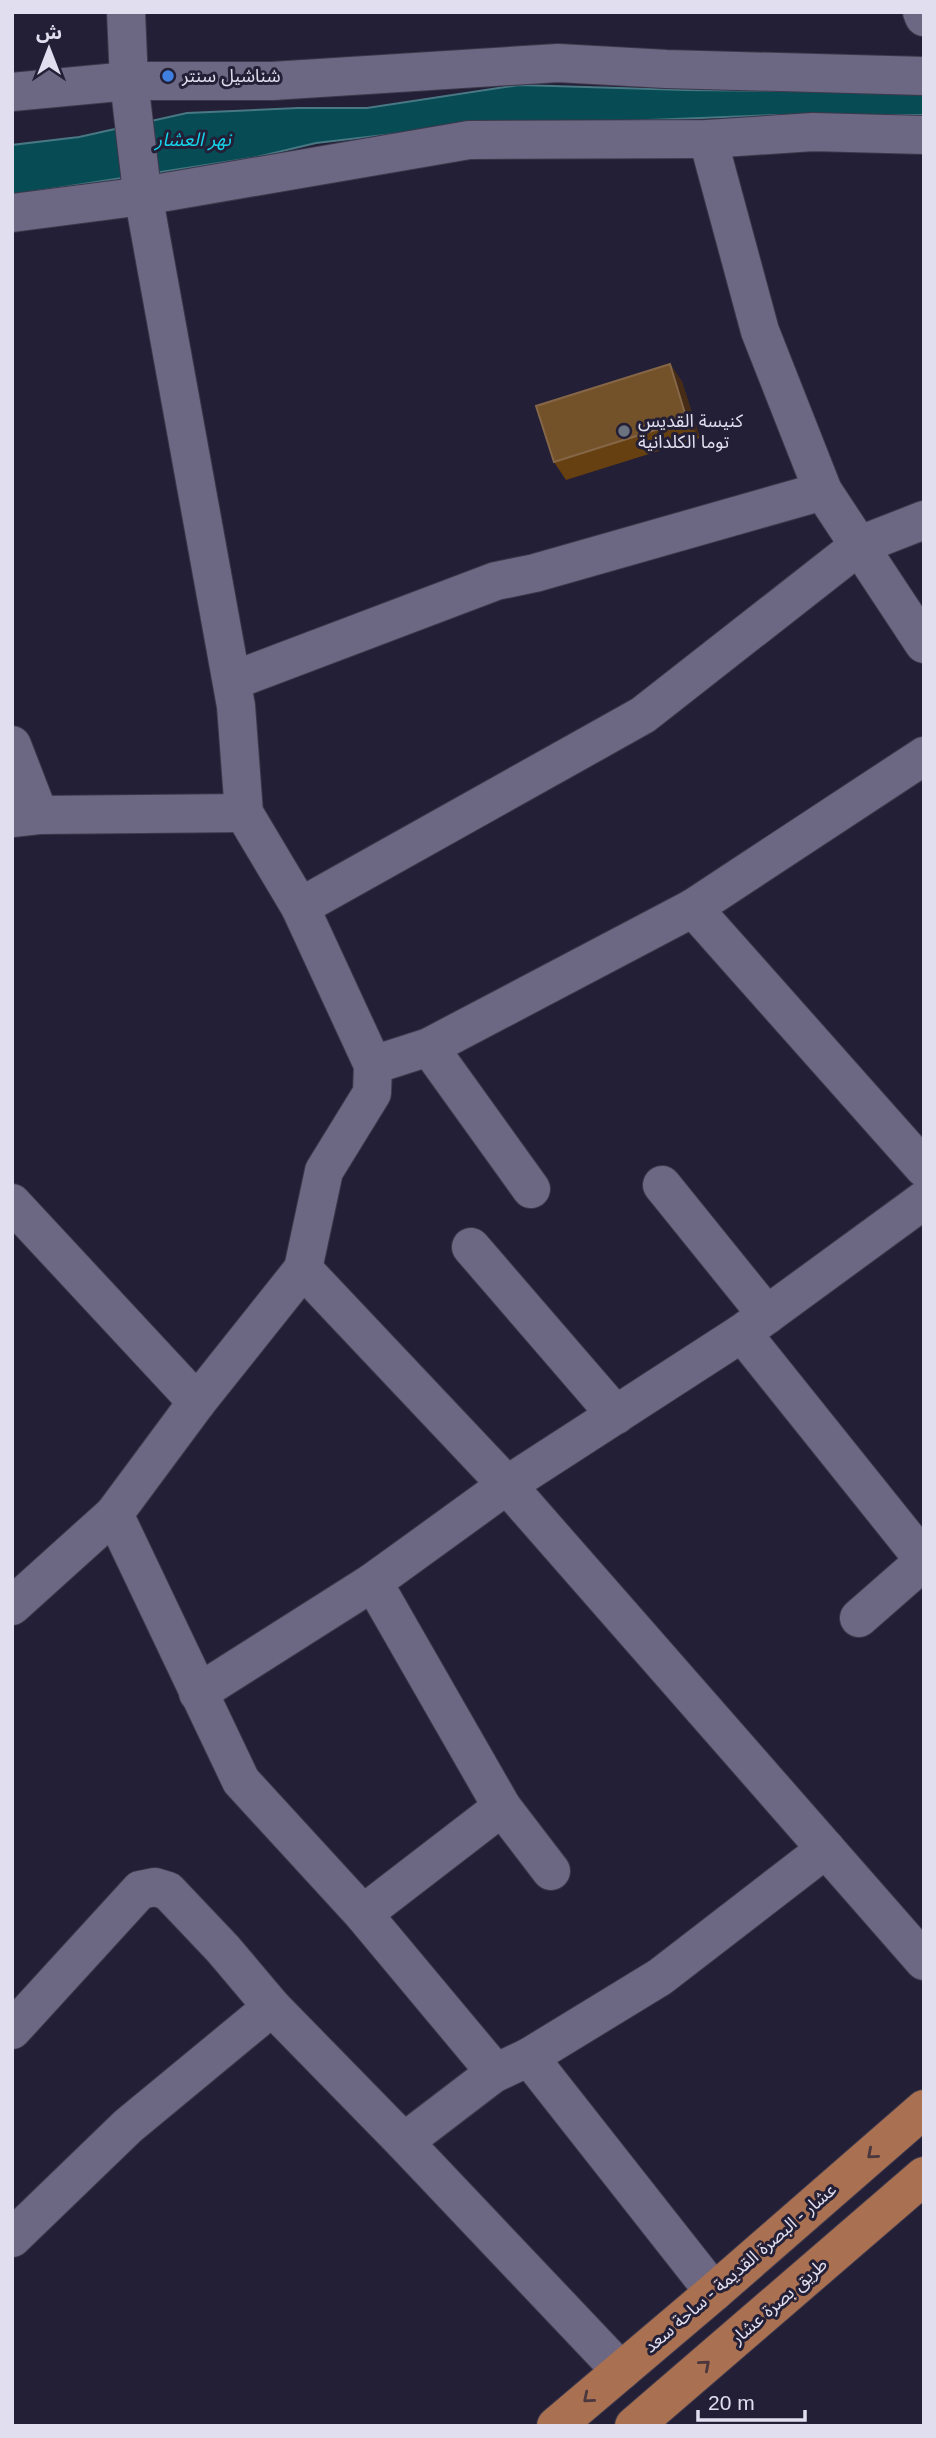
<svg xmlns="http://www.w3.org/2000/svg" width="936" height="2438" viewBox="0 0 936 2438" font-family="Helvetica,'Noto Sans Arabic',sans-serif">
  <rect width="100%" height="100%" fill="#231f36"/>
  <path fill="#074c55" stroke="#487883" stroke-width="2" d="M519,85L686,90L924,92V115H776L445,128L316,143L257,157L12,195V145L79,137L187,113L298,108H367Z"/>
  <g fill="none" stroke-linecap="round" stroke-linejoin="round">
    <g stroke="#3c384b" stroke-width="40">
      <g id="minor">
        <path d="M126,12L129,81L141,183L236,706L244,813L300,907L373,1065L372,1093L324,1171L303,1269L507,1485L924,1961"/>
        <path d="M922,12L924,17"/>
        <path d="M12,92L129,81H272L558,63L666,69L924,76"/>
        <path d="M708,139L760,331L823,491L924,644"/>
        <path d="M12,213L143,196L469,140L708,139L813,132L924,135"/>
        <path d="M232,681L496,581L535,573L823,491"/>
        <path d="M12,745L39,815"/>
        <path d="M12,818L39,815L244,813"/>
        <path d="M300,907L643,715L860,545L924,520"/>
        <path d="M693,908L924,1168"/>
        <path d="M429,1047L531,1189"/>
        <path d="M373,1065L429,1047L693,908L924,756"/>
        <path d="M662,1185L767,1315"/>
        <path d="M12,1203L197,1402"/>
        <path d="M471,1247L616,1415"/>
        <path d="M742,1333L924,1560"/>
        <path d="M114,1514L241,1781L363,1914L495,2072"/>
        <path d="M373,1582L502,1807L551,1871"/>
        <path d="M12,1606L114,1514L197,1402L303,1269"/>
        <path d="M859,1618L924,1561"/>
        <path d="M198,1693L373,1582L507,1485L742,1333L924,1200"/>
        <path d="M363,1914L502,1807"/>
        <path d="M12,2030L140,1890L155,1887L168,1891L223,1949L272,2007L404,2142L621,2371"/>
        <path d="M529,2057L714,2292"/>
        <path d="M404,2142L493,2074L529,2057L660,1977L826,1849"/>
        <path d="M12,2238L128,2126L272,2007"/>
      </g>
    </g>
    <g stroke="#3c384b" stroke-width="40">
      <g id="major">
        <path d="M556,2426L714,2292L924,2109"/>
        <path d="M634,2426L924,2176"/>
      </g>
    </g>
    <use href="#minor" stroke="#6c6883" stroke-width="38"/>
    <use href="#major" stroke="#a97051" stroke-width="38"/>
  </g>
  <path fill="#664011" d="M670,364L682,382L700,438L566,480L554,462Z"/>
  <path fill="#462c16" d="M670,364L682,382L700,438L687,420Z"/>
  <path fill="#735129" stroke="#856748" stroke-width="2" d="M670,364L687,420L554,462L536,406Z"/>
  <defs><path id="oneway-chevron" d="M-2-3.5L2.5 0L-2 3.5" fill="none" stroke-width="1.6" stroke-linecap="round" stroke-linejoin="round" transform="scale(1.75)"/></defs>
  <g stroke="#4b373e">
    <use href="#oneway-chevron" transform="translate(872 2154) rotate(139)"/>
    <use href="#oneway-chevron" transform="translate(705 2365) rotate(-41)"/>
    <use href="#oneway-chevron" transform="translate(588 2398) rotate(140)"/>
  </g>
  <circle fill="#3f7fe0" stroke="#231f36" stroke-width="2.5" cx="168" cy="76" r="7"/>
  <circle fill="#6b7280" stroke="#231f36" stroke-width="2.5" cx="624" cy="431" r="7"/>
  <g text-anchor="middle" stroke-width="6" stroke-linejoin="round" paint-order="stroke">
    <g font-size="18" fill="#e1dfef" stroke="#231f36" text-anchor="start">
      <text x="182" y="82">شناشيل سنتر</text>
      <text x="638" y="427">كنيسة القديس<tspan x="638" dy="21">توما الكلدانية</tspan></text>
    </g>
    <g font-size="18" fill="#e1dfef" stroke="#231f36">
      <text transform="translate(740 2268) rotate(-41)" y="6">عشار - البصرة القديمة - ساحة سعد</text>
      <text transform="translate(779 2301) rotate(-41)" y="6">طريق بصرة عشار</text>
    </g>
    <g font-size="19" font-style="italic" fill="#15d5eb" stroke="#231f36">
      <text x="193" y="146">نهر العشار</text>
    </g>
  </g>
  <rect width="936" height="2438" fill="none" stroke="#e1dfef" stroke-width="28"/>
  <g transform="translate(49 49)" stroke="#231f36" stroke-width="5" paint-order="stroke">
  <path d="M0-5L12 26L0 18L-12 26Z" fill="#e1dfef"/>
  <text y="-10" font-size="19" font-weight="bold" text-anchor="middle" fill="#e1dfef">ش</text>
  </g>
  <path d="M698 2410v10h107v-10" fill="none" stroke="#e1dfef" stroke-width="3.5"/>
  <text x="708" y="2410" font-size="21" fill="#e1dfef" stroke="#231f36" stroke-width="5" paint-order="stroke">20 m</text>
</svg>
